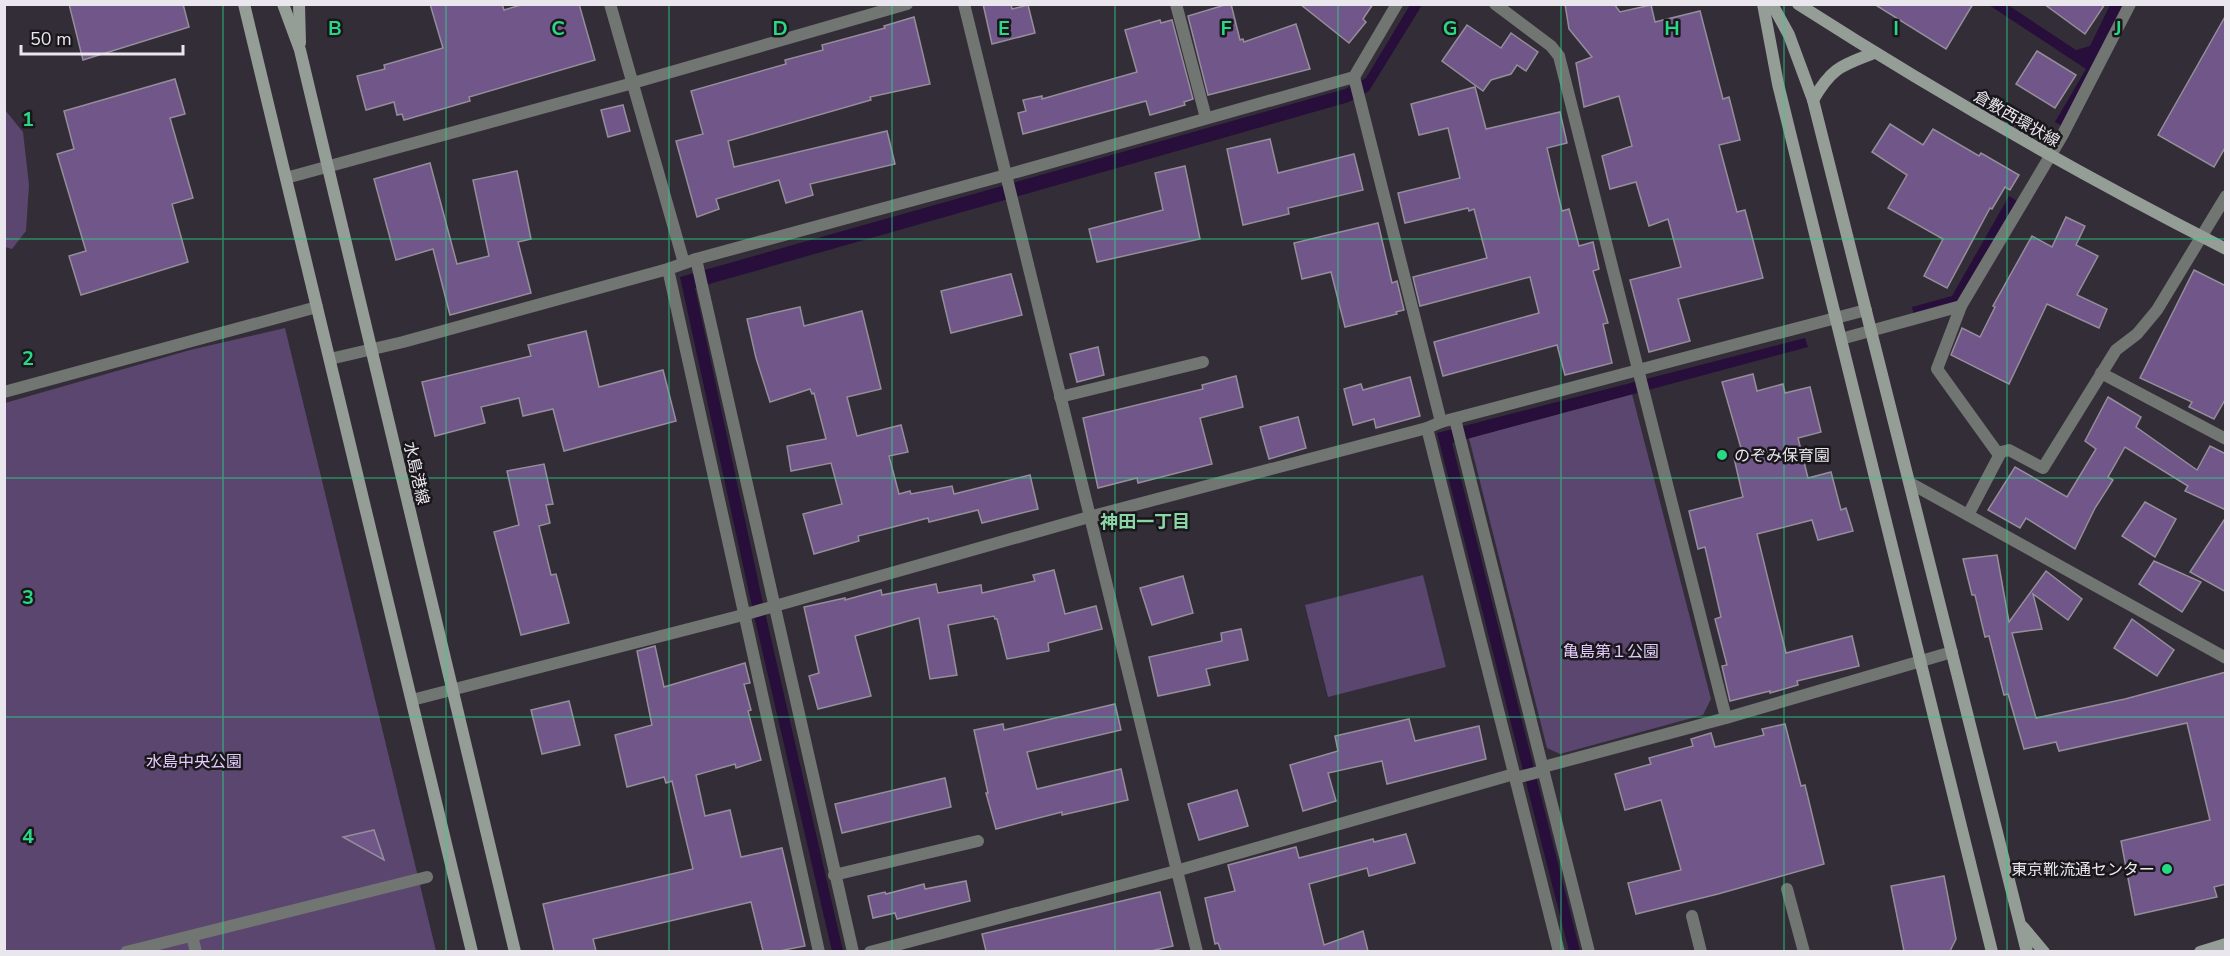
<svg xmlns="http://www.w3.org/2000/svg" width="2230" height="956" viewBox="0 0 2230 956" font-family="'Nunito Sans','Noto Sans JP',sans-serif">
  <rect width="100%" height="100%" fill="#322d37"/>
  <g fill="#5b466f">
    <path d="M5,110L23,132L29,185L26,231L12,249L5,247Z"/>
    <path d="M285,328L436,951H5V403L190,350Z"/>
    <path d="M1632,394L1711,699L1703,715L1560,754L1547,748L1469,438Z"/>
    <path d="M1423,575L1446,667L1328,697L1305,605Z"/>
  </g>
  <g fill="#280e3b">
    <path d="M1410,5H1422L1369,91L1349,102L695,288L764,608L843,951H832L753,611L680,277L1345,89L1366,78Z"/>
    <path d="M1989,5H2008L2076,50L2090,46L2110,5H2124L2062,126L2055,122L2086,69Z"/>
    <path d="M2009,196L2017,201L1958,303L1914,316L1912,307L1952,296Z"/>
    <path d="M1805,338L1808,347L1452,443L1580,951H1569L1437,433Z"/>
  </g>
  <g fill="#705689" stroke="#948e9a" stroke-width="1.5">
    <path d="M69,4H183L189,27L83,60Z"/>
    <path d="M430,4H502L504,10L524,4H579L595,60L469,97L470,101L404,120L402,114L397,115L394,102L366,110L357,76L385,69L384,65L443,48Z"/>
    <path d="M983,4H1011L1012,9L1028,5L1035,33L992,44Z"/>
    <path d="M1228,4H1231L1240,40L1243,39L1244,42L1296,24L1310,69L1208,95L1188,16Z"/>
    <path d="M1300,4H1373L1363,19L1366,22L1349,43Z"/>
    <path d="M1565,4H1614L1620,12L1651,5L1655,22L1700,11L1723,99L1729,97L1740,140L1719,145L1737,212L1745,210L1763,278L1678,299L1690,341L1649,352L1630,280L1681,267L1668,219L1649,226L1636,182L1610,189L1602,156L1632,146L1619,96L1584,107L1576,63L1592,57L1569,29Z"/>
    <path d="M1874,4H1973L1946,49Z"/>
    <path d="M2044,4H2105L2085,34Z"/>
    <path d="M2226,15V146L2214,167L2158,135Z"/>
    <path d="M914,17L930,84L870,97L871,100L728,141L734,167L887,131L895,164L810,184L813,195L786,203L779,180L716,199L719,209L697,217L676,141L703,134L691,91L786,64L785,60L823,50L822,45L885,28L884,26Z"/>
    <path d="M1160,20L1161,23L1172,20L1193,99L1184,102L1185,105L1150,115L1146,101L1023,134L1018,113L1026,111L1023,100L1042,96V99L1137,72L1125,30Z"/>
    <path d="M1467,25L1501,48L1511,33L1538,52L1526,71L1517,65L1511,74L1491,80L1483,91L1442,61Z"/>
    <path d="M2037,51L2076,75L2055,108L2016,84Z"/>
    <path d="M175,79L185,114L170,118L193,198L172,204L188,262L81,295L69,256L86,251L57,154L74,149L64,111Z"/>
    <path d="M1475,87L1486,129L1560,112L1567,143L1547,148L1562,211L1569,209L1579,246L1593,242L1599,269L1593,271L1608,323L1603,324L1612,363L1565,375L1557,345L1443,376L1434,342L1539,313L1530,277L1420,306L1413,277L1487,258L1474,209L1469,211L1468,208L1405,223L1398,193L1460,178L1448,128L1419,135L1411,104Z"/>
    <path d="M623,105L630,131L608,137L601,110Z"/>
    <path d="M1890,124L1923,145L1933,129L1979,156L1981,153L2019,175L2010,190L2005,187L1992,209L1990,208L1947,288L1924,276L1943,239L1888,208L1907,175L1872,152Z"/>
    <path d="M1270,139L1278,173L1354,154L1363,190L1288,208L1289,214L1243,225L1227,149Z"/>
    <path d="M430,163L457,264L489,256L473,180L517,171L531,239L518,242L531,293L450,315L433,249L396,260L374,179Z"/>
    <path d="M1185,166L1200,239L1097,262L1089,229L1163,210L1155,173Z"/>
    <path d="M2066,217L2085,226L2076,245L2098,256L2077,295L2107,309L2099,328L2047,304L2009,384L1951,355L1962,328L1980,337L1995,307L1993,306L2032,236L2052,247Z"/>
    <path d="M1378,223L1392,283L1397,281L1404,310L1396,312L1397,314L1345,327L1331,272L1302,279L1294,243Z"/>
    <path d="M2194,270L2226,286V398L2214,419L2189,407L2192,402L2140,378Z"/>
    <path d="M1011,274L1022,315L951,333L941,291Z"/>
    <path d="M800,307L804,326L862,311L881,389L847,397L857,436L901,425L908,452L889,456L899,494L910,491L911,494L952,486L954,494L1030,475L1038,509L982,523L978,510L929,522L928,518L858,536L859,541L814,554L803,514L842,504L831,463L791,471L787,446L826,439L814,393L812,394L810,389L770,402L756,358L747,319Z"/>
    <path d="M586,331L599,387L663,370L676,421L564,451L553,409L523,416L519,398L481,407L485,423L435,436L422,382L531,356L528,345Z"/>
    <path d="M1098,347L1104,375L1077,382L1070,354Z"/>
    <path d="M1753,374L1757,391L1783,384L1785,393L1810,387L1821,432L1798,438L1808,478L1831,472L1841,510L1846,508L1853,531L1818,540L1812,520L1757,534L1786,653L1852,636L1859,666L1797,681L1798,685L1770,693V691L1730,701L1722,666L1727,665L1715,619L1721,617L1705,547L1698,549L1689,511L1743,497L1734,458L1743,455L1722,382Z"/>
    <path d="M1236,376L1243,407L1200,418L1212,464L1138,483L1137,478L1098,488L1083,418L1203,389L1202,385Z"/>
    <path d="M1410,377L1420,416L1376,428L1374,419L1353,425L1344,389L1361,384L1363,390Z"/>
    <path d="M2108,397L2141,417L2136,427L2197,470L2210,446L2226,454V510L2185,491L2188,486L2125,447L2108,477L2113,480L2095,508L2075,549L2026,518L2020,528L1988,510L2015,467L2067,497L2096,449L2085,441Z"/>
    <path d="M1298,417L1306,448L1269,459L1260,427Z"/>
    <path d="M544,464L553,504L546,505L550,523L539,526L551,575L556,574L569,623L521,635L494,532L519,525L507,471Z"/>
    <path d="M2145,502L2176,519L2155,557L2122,536Z"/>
    <path d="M2226,517V592L2190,572Z"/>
    <path d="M1997,555L2009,622L2046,571L2082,599L2068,620L2033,594L2042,629L2012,633L2036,718L2125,699L2226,672V884L2214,887L2217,897L2135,915L2121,841L2210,820L2187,723L2059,751L2056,742L2024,749L2008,694L2004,695L1989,636L1985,637L1975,595H1972L1963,559Z"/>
    <path d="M2154,561L2201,582L2182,612L2139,584Z"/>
    <path d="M1054,570L1065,614L1096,606L1102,629L1048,643L1049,651L1007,659L997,619H995L994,616L948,625L957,675L930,679L919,618L855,636L871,696L818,709L809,676L819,673L804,607L845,598V600L881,590L882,595L936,584L938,593L981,585L982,593L1035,581L1033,575Z"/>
    <path d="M1183,576L1193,613L1152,625L1140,588Z"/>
    <path d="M2132,619L2174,650L2157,676L2114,648Z"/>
    <path d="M1241,629L1248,660L1206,669L1210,685L1158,696L1149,657L1222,641L1221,633Z"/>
    <path d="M655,646L664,687L745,663L750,683L744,684L751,710L748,711L761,760L736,768L735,764L696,775L705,816L730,810L741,857L782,848L805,946L779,951H763L751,902L593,939L596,951H554L543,904L693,869L672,781L666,783L664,777L627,787L615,735L652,725L637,651Z"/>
    <path d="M569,701L580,745L542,754L531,710Z"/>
    <path d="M1115,704L1121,730L1027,752L1037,789L1121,769L1128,800L1062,815V812L996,829L986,793H988L974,730L1003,724L1004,730Z"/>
    <path d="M1409,719L1415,741L1479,726L1486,759L1387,784L1382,761L1328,773L1336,801L1303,811L1290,765L1338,751L1335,736Z"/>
    <path d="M1785,724L1801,786L1805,785L1824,864L1718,894L1636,914L1628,883L1681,870L1661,800L1625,810L1615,774L1651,764L1649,758L1693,746L1691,739L1711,733L1715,747L1764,735L1762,729Z"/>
    <path d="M945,778L951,807L842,833L835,804Z"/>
    <path d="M1237,790L1248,826L1199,840L1188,804Z"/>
    <path d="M374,830L384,860L343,837Z"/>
    <path d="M1406,834L1415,863L1369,876L1367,868L1309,884L1324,945L1363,931L1368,951H1221L1218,943L1215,944L1205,898L1235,891L1228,865L1296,847L1299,858L1373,839L1374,842Z"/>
    <path d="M1944,876L1956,939L1950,951H1904L1891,886Z"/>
    <path d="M966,881L970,901L897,919L895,913L873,918L868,896L885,892L886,894L924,884L925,889Z"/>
    <path d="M1160,892L1173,946L1151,951H986L982,934Z"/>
  </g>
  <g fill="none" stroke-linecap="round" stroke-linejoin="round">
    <g stroke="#717672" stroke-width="12">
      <path d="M610,4L684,263"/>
      <path d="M964,4L1197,952"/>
      <path d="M1176,4L1206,118"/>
      <path d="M1495,4L1551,46L1559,56L1726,718"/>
      <path d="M1354,77L1441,422"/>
      <path d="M286,178L633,83L907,4"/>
      <path d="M696,259L853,952"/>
      <path d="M668,269L819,952"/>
      <path d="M1841,339L1961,306"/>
      <path d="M330,359L403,342L668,269L696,259L1006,175L1354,77L1397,4"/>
      <path d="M2101,373L2226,439"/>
      <path d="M4,392L317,307"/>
      <path d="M1060,397L1203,362"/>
      <path d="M1455,419L1589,952"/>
      <path d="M1427,428L1559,952"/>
      <path d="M1999,455L1937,369L1961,306L2062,136L2130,4"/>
      <path d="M1910,483L2226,658"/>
      <path d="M1968,515L2001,452L2009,450L2043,468L2116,350L2137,334L2157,310L2226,196"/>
      <path d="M412,700L743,615L1089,517L1427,428L1441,422L1866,310"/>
      <path d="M1543,767L1726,718L1952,652"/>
      <path d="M1515,778L1543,771"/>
      <path d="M834,875L978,841"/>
      <path d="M1787,889L1804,952"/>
      <path d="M1692,916L1701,952"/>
      <path d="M192,936L196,952"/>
      <path d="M126,952L427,877"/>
      <path d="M870,952L1176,871L1514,774"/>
    </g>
    <g stroke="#959d97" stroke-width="12">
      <path d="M244,4L472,952"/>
      <path d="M283,4L300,50L515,952"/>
      <path d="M299,4L300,43"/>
      <path d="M1763,4L1778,84L1992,952"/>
      <path d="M1772,4L1789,35L1813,100L2027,952"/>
      <path d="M1798,4C1937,93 2079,174 2226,249"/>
      <path d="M1813,100C1832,67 1841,66 1874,53"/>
      <path d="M2023,927L2044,952"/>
      <path d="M2200,952L2226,944"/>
    </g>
  </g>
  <path fill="none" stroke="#28d885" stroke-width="1.5" stroke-opacity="0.55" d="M223,4V952M446,4V952M669,4V952M892,4V952M1115,4V952M1338,4V952M1561,4V952M1784,4V952M2007,4V952M4,239H2226M4,478H2226M4,717H2226"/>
  <g fill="#28d885" stroke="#19171b" stroke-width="2">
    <circle cx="1722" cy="455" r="6"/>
    <circle cx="2167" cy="869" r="6"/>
  </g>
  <g text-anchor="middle" stroke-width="5" stroke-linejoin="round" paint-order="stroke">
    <g font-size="16" fill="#e9e6ed" stroke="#19171b">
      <text transform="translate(2017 118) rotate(30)" y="6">倉敷西環状線</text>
      <text transform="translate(417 473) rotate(77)" y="6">水島港線</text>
    </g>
    <g font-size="16" fill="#e9e6ed" stroke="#19171b" text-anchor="start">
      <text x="1734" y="461">のぞみ保育園</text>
      <text x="2155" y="875" text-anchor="end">東京靴流通センター</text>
    </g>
    <g font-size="16" fill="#e2cafa" stroke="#19171b">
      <text x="1611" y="657">亀島第１公園</text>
      <text x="194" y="767">水島中央公園</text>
    </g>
    <g font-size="18" font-weight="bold" fill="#8bd6a7" stroke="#19171b">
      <text x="1145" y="528">神田一丁目</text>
    </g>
  </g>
  <g font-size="20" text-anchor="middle" font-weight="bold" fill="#28d885" stroke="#19171b" stroke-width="5" stroke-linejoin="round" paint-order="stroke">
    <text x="335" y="35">B</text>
    <text x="558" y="35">C</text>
    <text x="780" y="35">D</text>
    <text x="1004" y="35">E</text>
    <text x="1226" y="35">F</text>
    <text x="1450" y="35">G</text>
    <text x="1672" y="35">H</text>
    <text x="1896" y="35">I</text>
    <text x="2118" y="35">J</text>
    <text x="28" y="126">1</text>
    <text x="28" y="365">2</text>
    <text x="28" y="604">3</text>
    <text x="28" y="843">4</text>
  </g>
  <rect width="2230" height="956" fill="none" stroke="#e9e6ed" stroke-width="12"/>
  <path d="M21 45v9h162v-9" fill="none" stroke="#e9e6ed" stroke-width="3"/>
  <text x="30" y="45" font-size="18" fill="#e9e6ed" stroke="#19171b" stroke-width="4.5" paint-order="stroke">50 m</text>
</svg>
